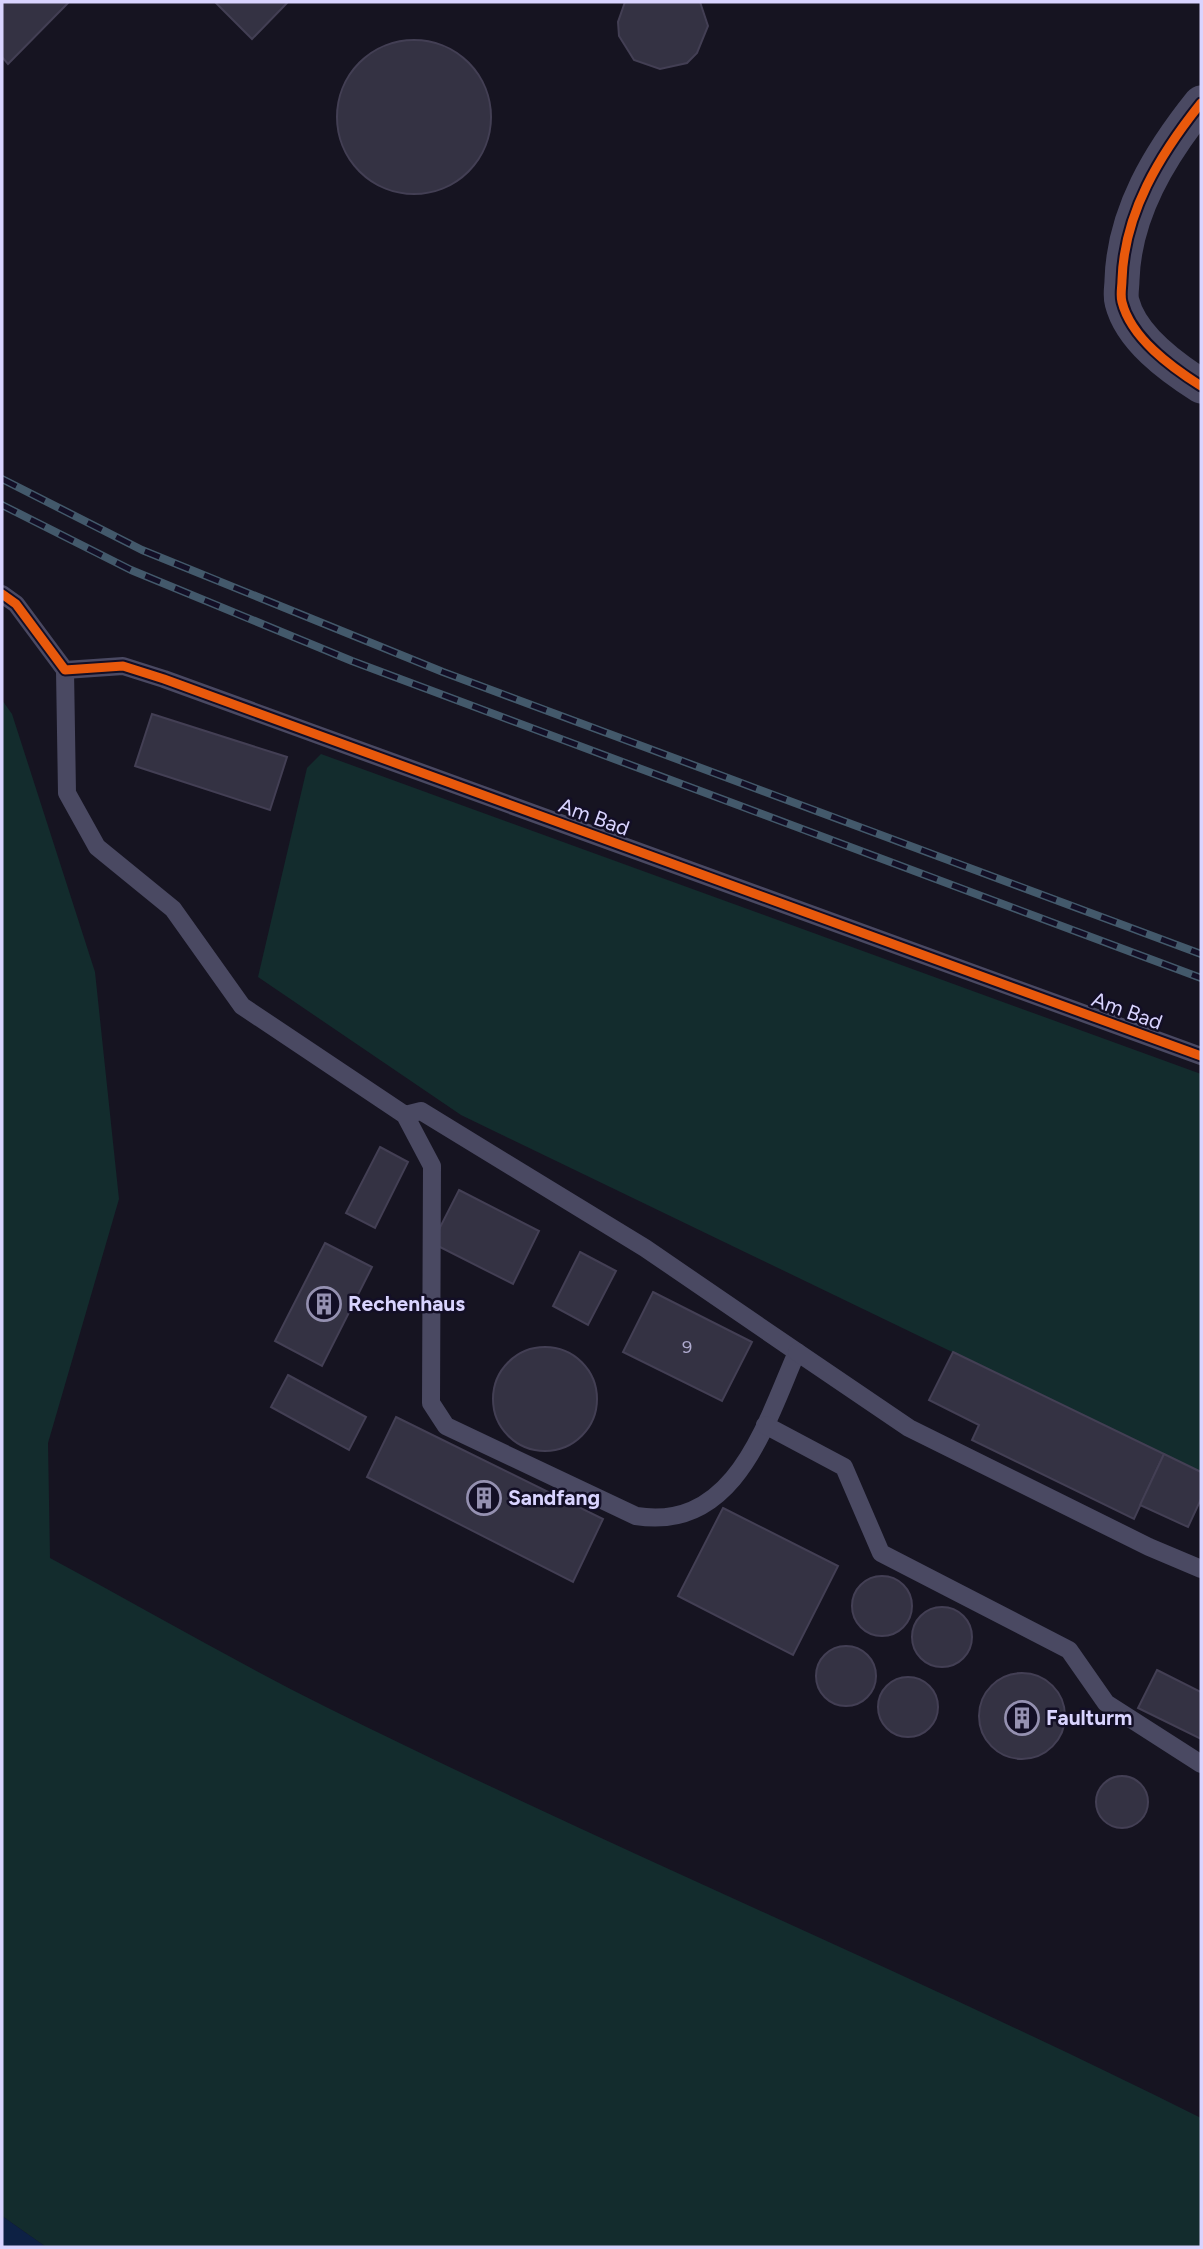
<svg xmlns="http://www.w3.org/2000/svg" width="1203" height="2249" viewBox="0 0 1203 2249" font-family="Figtree,sans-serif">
  <rect width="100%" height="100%" fill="#161421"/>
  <g fill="#132c2d">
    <path d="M2,700L12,714L95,972L119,1199L48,1443L50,1558C143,1608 234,1661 328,1708C616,1851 913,1974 1201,2118V2247H46L2,2216Z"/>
    <path d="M321,754L1201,1074V1472L461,1115L258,977L307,768Z"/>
  </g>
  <path fill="#0d2144" d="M2,2216L46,2247H2Z"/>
  <g fill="#343243" stroke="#433f54" stroke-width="2">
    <path d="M2,2H69L8,64L2,57Z"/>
    <path d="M215,2H288L252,39Z"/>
    <path d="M625,2H700L708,26L697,53L687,63L660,69L634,60L619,36L618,22Z"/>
    <circle cx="414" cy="117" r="77"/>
    <path d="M152,714L287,757L270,810L135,766Z"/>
    <path d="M380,1147L408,1162L375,1228L346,1213Z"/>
    <path d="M459,1190L539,1231L513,1284L432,1243Z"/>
    <path d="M325,1243L372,1267L322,1366L275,1341Z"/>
    <path d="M580,1252L616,1271L588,1325L553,1306Z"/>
    <path d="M653,1292L752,1342L722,1401L623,1352Z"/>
    <circle cx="545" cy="1399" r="52"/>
    <path d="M953,1352L1164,1454L1134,1519L972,1440L979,1425L929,1400Z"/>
    <path d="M288,1375L366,1417L349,1450L271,1407Z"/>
    <path d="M396,1417L603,1519L573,1582L367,1477Z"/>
    <path d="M1164,1454L1201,1472V1499L1188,1527L1140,1505Z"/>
    <path d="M723,1508L838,1566L793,1655L678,1596Z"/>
    <circle cx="882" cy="1606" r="30"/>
    <circle cx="942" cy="1637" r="30"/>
    <circle cx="846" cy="1676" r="30"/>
    <path d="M1157,1670L1201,1692V1739L1138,1708Z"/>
    <circle cx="1022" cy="1716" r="43"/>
    <circle cx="908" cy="1707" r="30"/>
    <circle cx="1122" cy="1802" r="26"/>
  </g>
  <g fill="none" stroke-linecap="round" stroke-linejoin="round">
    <g stroke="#4a4962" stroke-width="18">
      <path d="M2,594L16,604L65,670"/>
      <path d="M65,670L67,793L97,847L173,909L242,1006L405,1115L432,1166L431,1403L446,1426L636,1516C735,1532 765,1425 797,1352L645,1248L421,1111L405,1115"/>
      <path d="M65,670L123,666L164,679L1201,1056"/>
      <path d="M797,1352L909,1428L1149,1547L1201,1569"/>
      <path d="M765,1425L844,1467L881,1553L1069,1650L1106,1703L1201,1764"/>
    </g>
    <path stroke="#4a4962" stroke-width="35" d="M1201,103C1160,154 1124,213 1122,280C1122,287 1120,295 1122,302C1131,338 1171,367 1201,386"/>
    <g stroke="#43596b" stroke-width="8">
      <g id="rail">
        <path d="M2,479L142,550L443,672L1201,954"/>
        <path d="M2,505L131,570L352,661L1201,978"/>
      </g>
    </g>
    <use href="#rail" stroke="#130f26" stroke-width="5" stroke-dasharray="16" stroke-linecap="butt"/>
    <g stroke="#130f26" stroke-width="13">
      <g id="cycleway">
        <path d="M1201,103C1160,154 1124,213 1122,280C1122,287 1120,295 1122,302C1131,338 1171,367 1201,386"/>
        <path d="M2,594L16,604L65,670L123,666L164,679L1201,1056"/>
      </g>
    </g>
    <use href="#cycleway" stroke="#e8590c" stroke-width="9"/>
  </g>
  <defs>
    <g id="building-ring" transform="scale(1.75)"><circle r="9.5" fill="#130f26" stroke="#9591b1" stroke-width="1.5"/><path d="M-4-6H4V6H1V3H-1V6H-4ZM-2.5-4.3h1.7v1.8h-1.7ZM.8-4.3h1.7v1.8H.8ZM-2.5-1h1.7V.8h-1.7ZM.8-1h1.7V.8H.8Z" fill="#9591b1"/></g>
  </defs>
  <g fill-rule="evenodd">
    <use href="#building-ring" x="324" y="1304"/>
    <use href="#building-ring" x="484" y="1498"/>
    <use href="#building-ring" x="1022" y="1718"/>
  </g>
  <g text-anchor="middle" stroke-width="5" stroke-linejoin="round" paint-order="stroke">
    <g font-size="18" fill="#b0acd0">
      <text x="687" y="1353">9</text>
    </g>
    <g font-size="21" fill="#d9d4ff" stroke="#130f26">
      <text transform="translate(594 817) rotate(20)" y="7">Am Bad</text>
      <text transform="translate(1127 1011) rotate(20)" y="7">Am Bad</text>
    </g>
    <g font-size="21" font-weight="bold" fill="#d9d4ff" stroke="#130f26" text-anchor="start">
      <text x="348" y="1311">Rechenhaus</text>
      <text x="508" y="1505">Sandfang</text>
      <text x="1046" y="1725">Faulturm</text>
    </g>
  </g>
  <rect width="1203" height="2249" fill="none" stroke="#d9d4ff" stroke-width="7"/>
</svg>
